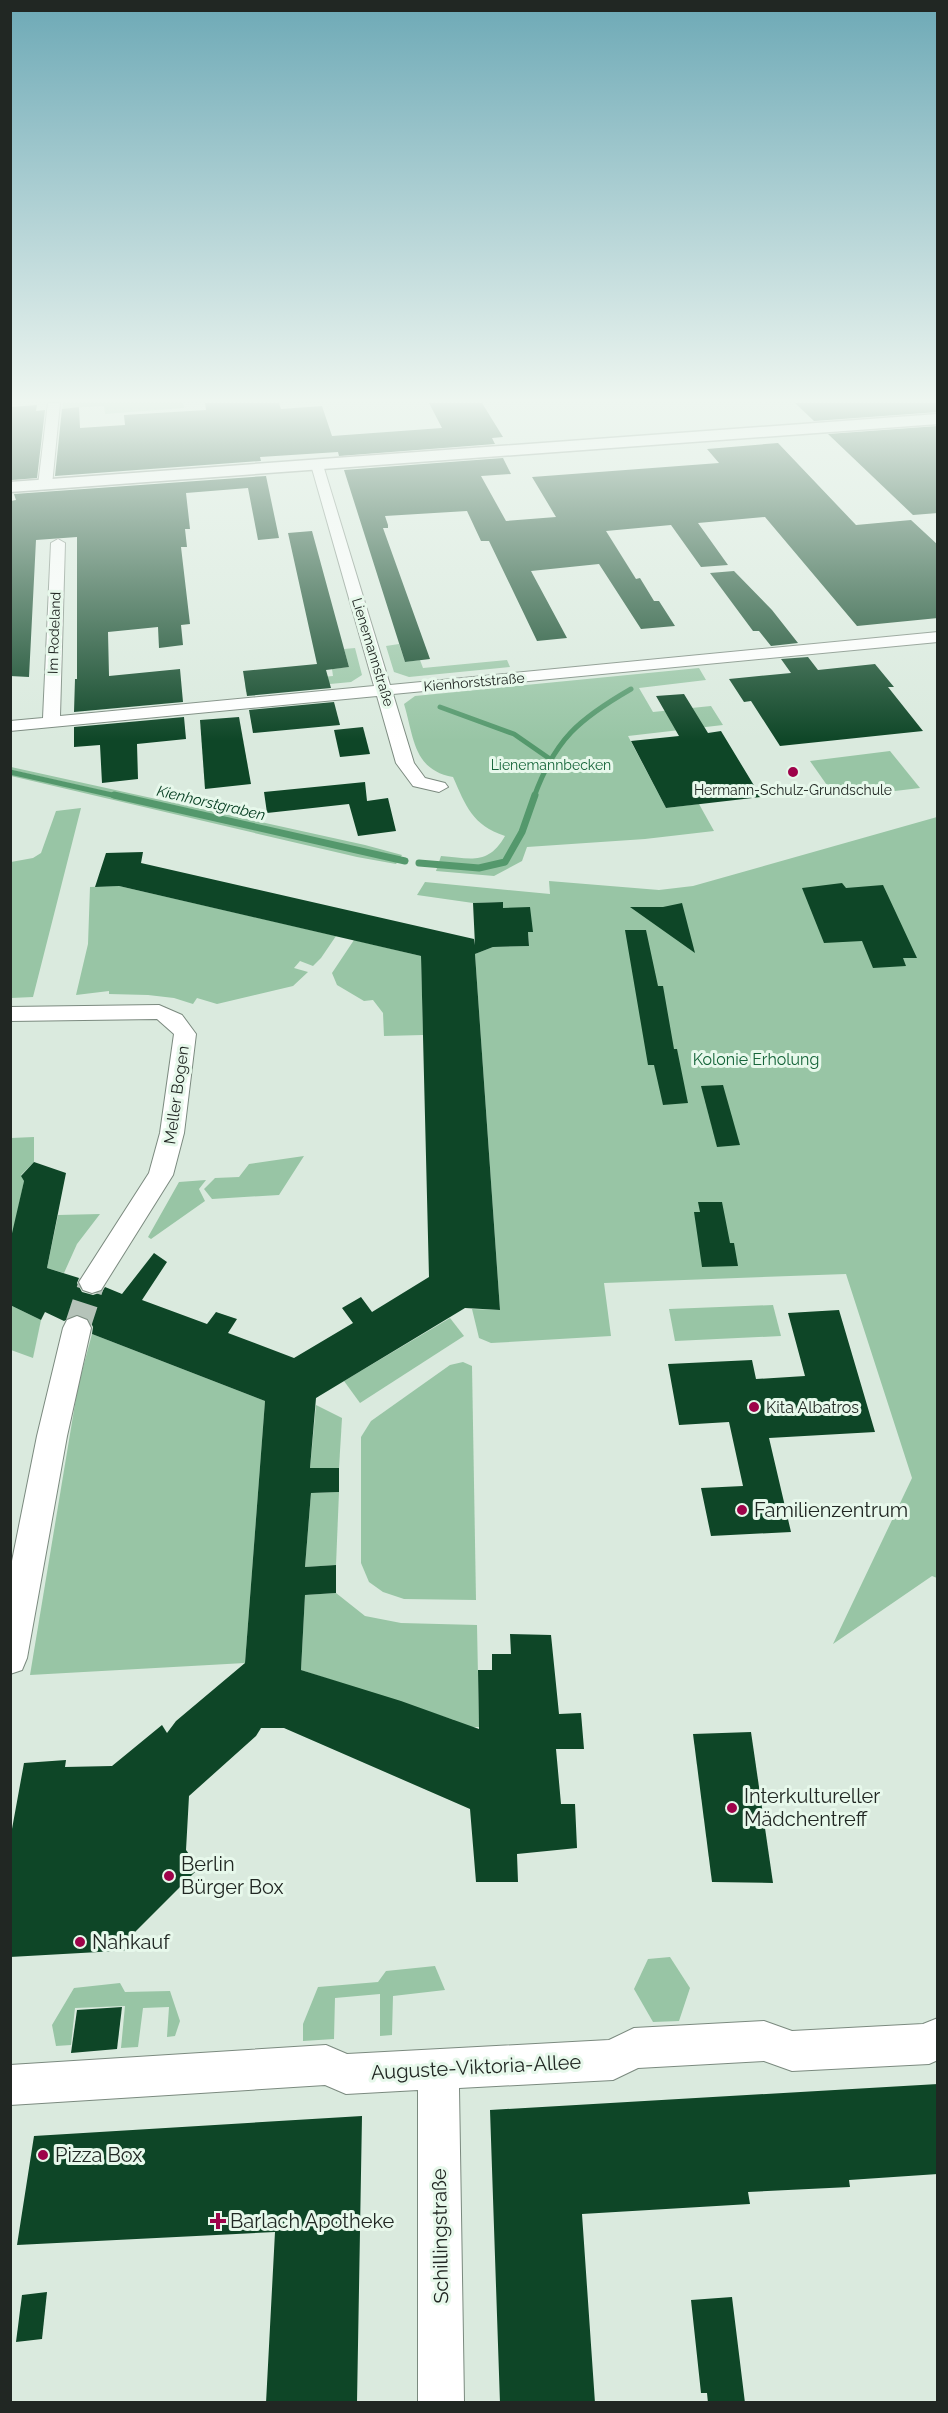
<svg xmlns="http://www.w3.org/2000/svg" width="948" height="2413" viewBox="0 0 948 2413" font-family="Raleway,sans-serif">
  <rect width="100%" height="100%" fill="#daeade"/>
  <g fill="#98c5a5">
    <path d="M63,403H183L184,408L105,414L104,406L67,408L62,420Z"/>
    <path d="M399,644L405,662L420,660L423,668L507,660L510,667L409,677L394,672L386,646Z"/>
    <path d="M355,648L362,675L351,682L246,692L245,684L333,676L332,669L349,667L344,649Z"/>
    <path d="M699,668L706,680L639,688L653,712L711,706L723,725L628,736L666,808L699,804L714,831L645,839L527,847L522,861L494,876L436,871L441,856C470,858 488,866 505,836C472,825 466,806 453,777C413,770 414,737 404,704L415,696Z"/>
    <path d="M890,751L920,788L836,798L810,761Z"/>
    <path d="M11,767L365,845L402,855L400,858L11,770Z"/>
    <path d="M11,774H13L398,861L396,864L357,857L11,776Z"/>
    <path d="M81,808L33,997L11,998V862L33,858L41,853L56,811Z"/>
    <path d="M937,817V1578L932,1576L833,1644L912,1478L846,1274L604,1283L611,1336L491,1343L479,1338L472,1309L500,1310L475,954L493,947L529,946L528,932L503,908L502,902L473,903L417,895L425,882L550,894L549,881L659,890L693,886Z"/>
    <path d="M119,886L336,936L321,958L313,966L300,961L294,968L308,972L293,986L217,1004L197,998L193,1004L174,998L148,995L109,994V991L76,995L88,944L90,887Z"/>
    <path d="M354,940L421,956L423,1035L384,1036L383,1013L373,1000L364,1001L337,985L332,973Z"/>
    <path d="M34,1137V1162L21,1175L24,1181L11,1242V1138Z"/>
    <path d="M304,1156L279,1195L212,1199L204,1189L215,1178L239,1177L249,1164Z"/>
    <path d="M206,1180L199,1189L205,1201L151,1239L148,1237L179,1182Z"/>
    <path d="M100,1214L77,1244L64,1273L47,1268L58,1215Z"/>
    <path d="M10,1305L41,1320L33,1358L11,1350Z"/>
    <path d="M773,1305L781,1336L675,1341L669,1309Z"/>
    <path d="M450,1318L464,1336L360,1403L344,1381Z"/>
    <path d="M92,1334L265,1401L245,1663L30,1675L78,1386Z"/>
    <path d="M463,1362L472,1366L476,1600L404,1599L383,1592L369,1582L361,1563V1437L371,1421L450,1365Z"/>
    <path d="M316,1405L342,1418L339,1468H310Z"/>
    <path d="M339,1492L336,1565L305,1567L311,1493Z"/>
    <path d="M336,1593L365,1616L401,1623L477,1625L479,1727L450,1728L454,1720L301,1670L305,1595Z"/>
    <path d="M670,1957L690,1988L679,2021L653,2022L634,1989L648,1959Z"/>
    <path d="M435,1966L445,1990L393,1996L392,2035L380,2036V1994L335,1998L334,2039L303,2041V2024L318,1987L378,1982L386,1971Z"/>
    <path d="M120,1983L125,1992L170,1991L180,2021L175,2036L167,2037L169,2007L143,2008L138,2047L121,2048L125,2006L75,2008L71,2045L56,2046L52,2025L74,1988Z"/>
  </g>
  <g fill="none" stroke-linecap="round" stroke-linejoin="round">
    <g stroke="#54986c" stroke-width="5">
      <path d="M440,707L514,734L550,759"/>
      <path d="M10,772L121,797"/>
      <path d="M534,797C555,739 579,719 631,689"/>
    </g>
    <g stroke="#54986c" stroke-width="7">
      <path d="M114,795L405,861"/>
      <path d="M419,863L479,868L505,862L522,832L535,795"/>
    </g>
  </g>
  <g fill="#0e4627">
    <path d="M205,403H279L281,409L322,406L332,436L442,428L429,403H482L503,437L492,438L495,444L339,456L338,452L260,457L261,461L55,476L62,409L79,407L80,428L125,425L124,415L206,410Z"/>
    <path d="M795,403H938V412L814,421Z"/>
    <path d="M37,405L36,411L45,410L37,478L12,480L10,407Z"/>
    <path d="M938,426V513L913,515L828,434Z"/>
    <path d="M778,443L856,525L911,520L938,545V618L857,626L765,517L698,523L728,565L701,567L671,525L606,531L636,579L640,578L654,601H659L675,626L641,629L599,564L531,571L567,638L537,641L489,541H481L467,511L385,516L388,525V528H383L430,659L405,662L344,470L503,458L511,474L481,476L506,521L556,517L532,477L719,463L707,449Z"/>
    <path d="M266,476L279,538L258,540L248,488L186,493L190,529H185L187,547H181L190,624L181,625L183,645L159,648L158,627L108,632L109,676L180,669L183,702L74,712L75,679H77V537L36,540L29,677L10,676L11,501L16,500L14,494Z"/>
    <path d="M312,531L349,667L326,670L331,688L247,696L243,671L317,664L288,533Z"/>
    <path d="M734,571L772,610L798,643L771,646L759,631H753L710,573Z"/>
    <path d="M808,657L818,670L875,664L894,687H888L923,731L780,746L751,701L744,702L729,679L791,673L781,659Z"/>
    <path d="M684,694L708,733L721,731L761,797L666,808L631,741L679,736L656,696Z"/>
    <path d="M334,702L340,725L253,733L249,710Z"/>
    <path d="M184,717L186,739L137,744L138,779L102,783L100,745L74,747V727Z"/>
    <path d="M239,717L251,784L205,789L200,720Z"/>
    <path d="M363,727L370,754L340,757L334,730Z"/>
    <path d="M365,782L367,801L388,798L396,831L358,836L349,804L267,813L264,792Z"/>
    <path d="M143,852L141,863L474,939L475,945L473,903L503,902V908L530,907L533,932H528L529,946L493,947L475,954L500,1310L465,1308L316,1398L310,1468H339V1492L311,1493L305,1567L336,1565V1593L305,1595L301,1670L401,1701L479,1729L478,1670H492V1654H511L510,1634L551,1635L559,1714L581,1713L584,1749H556L561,1804H575L577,1848L517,1854L518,1882H476L470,1809L284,1728H261L256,1736L189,1796L186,1850L199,1868L135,1932L134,1950L10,1957V1840L24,1763L66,1760L65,1767L112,1766L162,1725L167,1733L176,1721L245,1663L265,1401L92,1334L93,1327L89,1319L78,1314L64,1321L45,1312L41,1320L10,1305V1242L24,1181L21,1176L34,1162L66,1173L47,1268L79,1278L77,1283L82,1292L93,1295L102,1292L105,1287L122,1294L154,1253L167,1262L142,1300L207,1324L216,1312L237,1319L228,1333L294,1358L353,1323L342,1308L361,1297L372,1312L429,1277L421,956L119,886L95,887L106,853Z"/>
    <path d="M842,883L846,888L883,885L917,958H903L906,966L873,968L862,941L824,943L802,888Z"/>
    <path d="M682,903L695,953L630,907H663Z"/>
    <path d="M625,930H646L658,986H663L674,1049H677L688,1103L663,1105L654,1065H648Z"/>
    <path d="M723,1085L740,1145L717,1147L701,1086Z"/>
    <path d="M698,1202H722L730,1243H734L738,1266L702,1267L694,1212H700Z"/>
    <path d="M839,1310L875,1432L769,1438L791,1532L711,1536L701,1488L743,1486L729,1422L679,1425L668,1364L752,1360L756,1379L805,1376L788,1313Z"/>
    <path d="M751,1732L773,1883L712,1882L693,1734Z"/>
    <path d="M122,2007L117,2049L71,2053L77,2010Z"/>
    <path d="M938,2084V2174L849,2180L850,2187L748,2192L750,2204L582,2214L595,2403H500L490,2110Z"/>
    <path d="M362,2116L357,2403H266L275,2232L17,2245L34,2136Z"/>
    <path d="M47,2292L42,2339L16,2342L22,2295Z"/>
    <path d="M732,2297L745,2403H708L707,2393H701L691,2300Z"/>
  </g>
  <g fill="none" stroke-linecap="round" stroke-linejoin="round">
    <path stroke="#b5c3b9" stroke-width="26" stroke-dasharray="26 13" stroke-linecap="butt" d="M77,1328L92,1282"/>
    <g stroke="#7b8a7f" stroke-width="2">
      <g id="street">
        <path d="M48,403H60L52,485L45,489L38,485Z"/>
        <path d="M317,461L323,465L390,685L938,632V642L393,694L414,763L425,778L445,783L448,787L439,792L413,786L396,763L377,696L10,731V721L43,718L51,543L58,539L65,543L60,716L374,686L311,465Z"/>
        <path d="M159,1005L182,1015L196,1034L184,1133L173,1175L101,1290L92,1293L83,1290L79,1282L149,1173L160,1133L174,1034L157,1019L10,1021V1007Z"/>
        <path d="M77,1316L87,1320L91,1328L67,1436L27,1658L22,1670L10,1674V1571L37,1436L63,1328L67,1320Z"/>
        <path d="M938,2018V2060L929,2064L792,2071L764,2061L638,2068L613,2080L459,2088L464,2402H418V2090L346,2094L325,2085L10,2105V2065L326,2045L347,2054L609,2040L634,2028L764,2021L792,2031L923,2024Z"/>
      </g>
    </g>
    <g stroke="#7b8a7f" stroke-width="3">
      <path id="secondary" d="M938,414V424L10,492V482Z"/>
    </g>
    <use href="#street" fill="#fff" fill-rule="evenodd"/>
    <use href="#secondary" fill="#fff" fill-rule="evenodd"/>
  </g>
  <linearGradient id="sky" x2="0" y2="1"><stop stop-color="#6da9b6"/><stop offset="0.54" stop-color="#eef6f0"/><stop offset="1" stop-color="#eef6f0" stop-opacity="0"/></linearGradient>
  <rect width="948" height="741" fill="url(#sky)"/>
  <g fill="#9e034a" stroke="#e7f8eb" stroke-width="2">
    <circle cx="793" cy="772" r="6"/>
    <circle cx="754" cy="1407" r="6"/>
    <circle cx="742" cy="1510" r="6"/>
    <circle cx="732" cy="1808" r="6"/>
    <circle cx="169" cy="1876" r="6"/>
    <circle cx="80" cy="1942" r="6"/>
    <circle cx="43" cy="2155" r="6"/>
    <path d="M215 2212h6v6h6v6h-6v6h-6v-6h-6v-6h6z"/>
  </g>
  <g text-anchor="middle" stroke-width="6" stroke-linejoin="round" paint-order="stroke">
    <g font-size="14" fill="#212723" stroke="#e7f8eb">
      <text transform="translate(54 633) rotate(-88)" y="5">Im Rodeland</text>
      <text transform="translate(373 652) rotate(73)" y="5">Lienemannstraße</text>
      <text transform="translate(474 682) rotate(-5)" y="5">Kienhorststraße</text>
    </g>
    <g font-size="14" fill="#16653a" stroke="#e7f8eb">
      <text x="551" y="770">Lienemannbecken</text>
    </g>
    <g font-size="14" fill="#212723" stroke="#e7f8eb">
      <text x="793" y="795">Hermann-Schulz-Grundschule</text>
    </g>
    <g font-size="15" font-style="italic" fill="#013a1d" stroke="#e7f8eb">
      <text transform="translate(211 803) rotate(13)" y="5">Kienhorstgraben</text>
    </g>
    <g font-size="16" fill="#16653a" stroke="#e7f8eb">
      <text x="756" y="1065">Kolonie Erholung</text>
    </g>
    <g font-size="16" fill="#212723" stroke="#e7f8eb">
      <text transform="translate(176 1095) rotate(-82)" y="6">Meller Bogen</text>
    </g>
    <g font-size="16" fill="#212723" stroke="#e7f8eb" text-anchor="start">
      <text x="766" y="1413">Kita Albatros</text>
    </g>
    <g font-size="20" fill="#212723" stroke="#e7f8eb" text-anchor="start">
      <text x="754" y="1517">Familienzentrum</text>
      <text x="744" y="1803">Interkultureller<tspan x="744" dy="23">Mädchentreff</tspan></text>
      <text x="181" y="1871">Berlin<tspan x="181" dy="23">Bürger Box</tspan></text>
      <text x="92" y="1949">Nahkauf</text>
      <text x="55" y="2162">Pizza Box</text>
      <text x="230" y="2228">Barlach Apotheke</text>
    </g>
    <g font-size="20" fill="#212723" stroke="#e7f8eb">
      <text transform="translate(476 2067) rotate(-3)" y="7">Auguste-Viktoria-Allee</text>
      <text transform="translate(440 2236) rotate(-91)" y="7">Schillingstraße</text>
    </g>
  </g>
  <rect width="948" height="2413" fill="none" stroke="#212723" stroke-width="24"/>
</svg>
